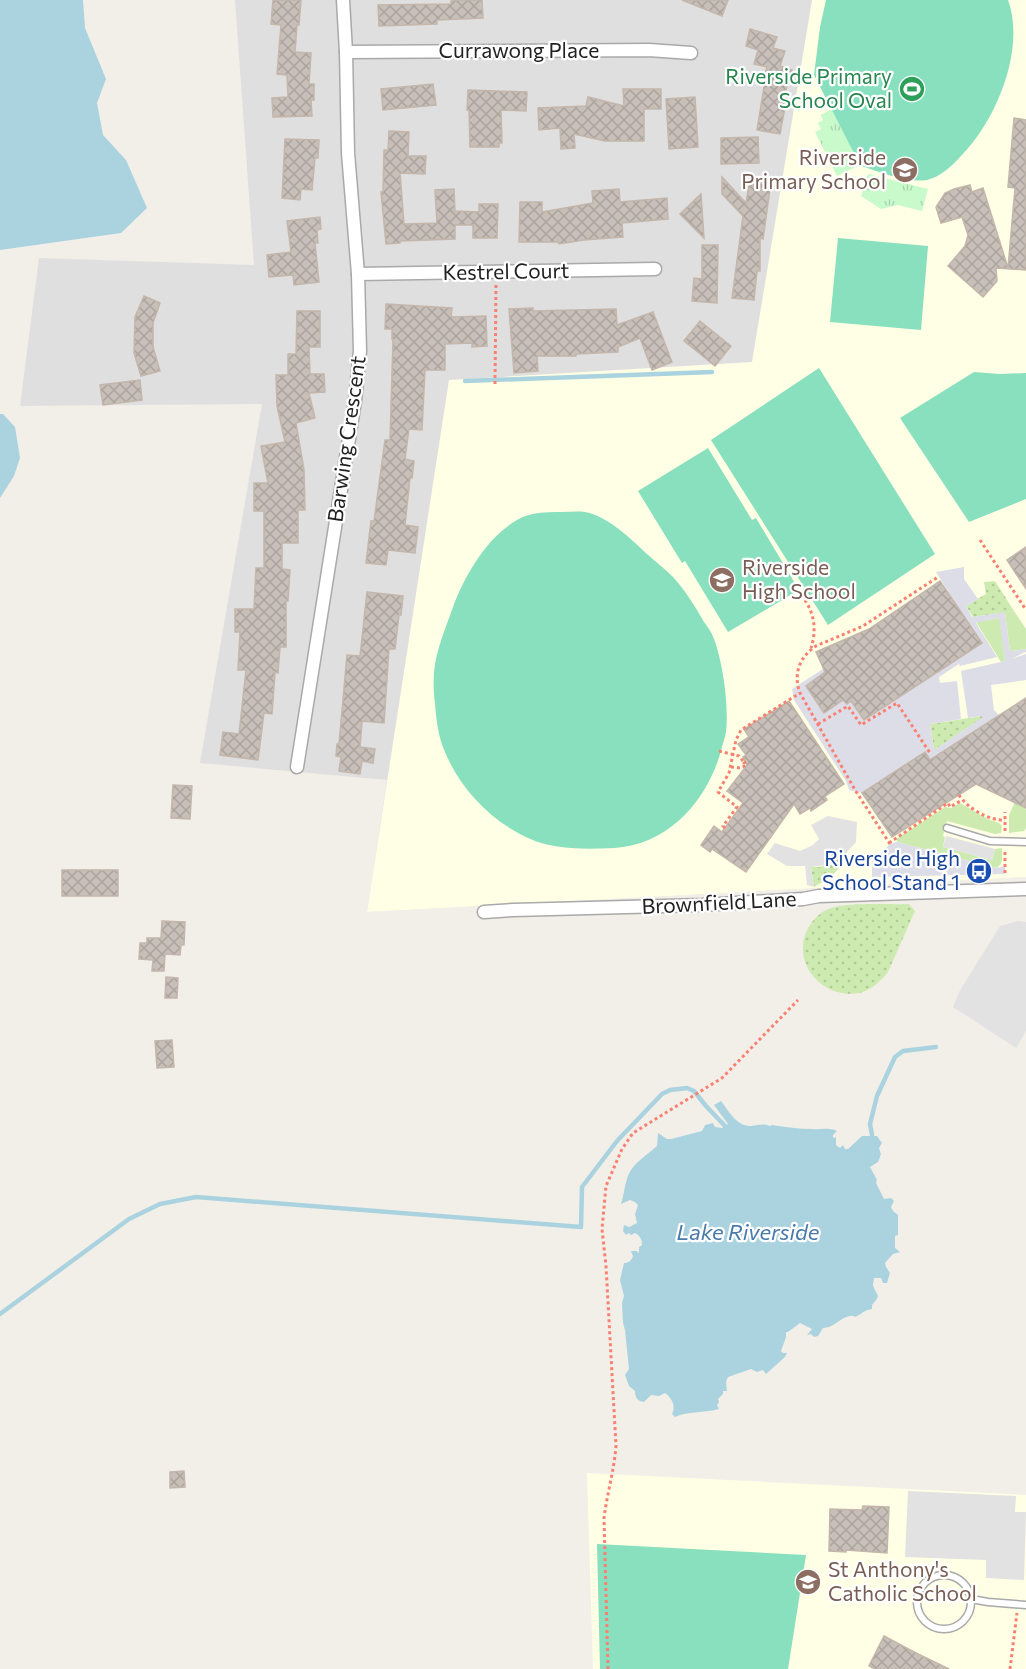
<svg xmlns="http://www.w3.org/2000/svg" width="1026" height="1669" viewBox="0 0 1026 1669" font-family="Commissioner,sans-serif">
  <defs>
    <pattern id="grass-dots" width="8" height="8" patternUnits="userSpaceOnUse" patternTransform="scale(1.5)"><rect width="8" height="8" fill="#cdebb0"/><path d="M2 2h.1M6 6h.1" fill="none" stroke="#b0c997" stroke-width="1.8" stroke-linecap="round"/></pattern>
    <pattern id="park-tufts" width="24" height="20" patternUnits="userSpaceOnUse" patternTransform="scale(1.5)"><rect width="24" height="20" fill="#c8facc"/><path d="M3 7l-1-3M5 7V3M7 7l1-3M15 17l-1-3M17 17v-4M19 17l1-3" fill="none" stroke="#acd6af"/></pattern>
    <pattern id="building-cross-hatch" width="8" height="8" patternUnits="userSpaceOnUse" patternTransform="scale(1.5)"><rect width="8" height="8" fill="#c7bfb8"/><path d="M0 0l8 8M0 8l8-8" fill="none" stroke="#aba49e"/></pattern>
  </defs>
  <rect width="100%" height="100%" fill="#f2efe9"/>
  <path fill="#e0dfdf" d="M235,0H1026V877L367,912L387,780L200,763L262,404L20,406L39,258L254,265Z"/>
  <g fill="#ffffe5">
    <path d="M812,0H1026V877L367,912L449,380L752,362Z"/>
    <path d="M587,1473L1026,1495V1669H593Z"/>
  </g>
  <g fill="url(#grass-dots)">
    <path d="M995,581L1014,611L973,617L966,606L986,594L984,582Z"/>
    <path d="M982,716L984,717L934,750L930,724Z"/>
    <path d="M842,851L847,852C840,871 831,878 814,887L811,867H819L835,864L833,855Z"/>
    <path d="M909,904L915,911L888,972C881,981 870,991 859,993C821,1000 788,959 810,925C815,917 822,911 831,908C853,902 886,905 909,904Z"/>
  </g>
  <g fill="url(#park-tufts)">
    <path d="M832,109L860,165L837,176L815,132L821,129L818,123L823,120L821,115Z"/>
    <path d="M868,174L928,189L922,211L898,205L881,209L861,196Z"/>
  </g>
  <g fill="#cdebb0">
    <path d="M1014,611L1026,629V649L1010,651L1005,612Z"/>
    <path d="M1000,618L1005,661L1001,662L976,622Z"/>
    <path d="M1015,802L1026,808V828L1024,831L1009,833V815Z"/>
    <path d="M960,803L988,819L999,823L1002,826L1001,833L995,834L947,821L943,836L945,837L943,847L992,860L995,849L1002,848C1002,855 1004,865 996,868L897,842L896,839L945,807L951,808Z"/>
  </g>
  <g fill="#88e0be">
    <path d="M826,0H1008C1026,49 996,121 961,156C952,166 940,177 927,180C908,183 877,172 860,165L814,75L820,27Z"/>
    <path d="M838,238L928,246L921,330L830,322Z"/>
    <path d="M819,368L935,554L828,625L711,440Z"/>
    <path d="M974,372L1000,374L1026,373V499L969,522L900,418Z"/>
    <path d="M708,448L752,520L756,518L799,590L728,632L685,561L682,563L638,491Z"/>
    <path d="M561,512C569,512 578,511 585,512C609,517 630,538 647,554C655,561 665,569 673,577C685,590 695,606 704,622C708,627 712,633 714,639C723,663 729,706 726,732C725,739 722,745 721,751C707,801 668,845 614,848C588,849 559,850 535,841C494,825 458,788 443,747C438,734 436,718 435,703C433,689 433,673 436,659C440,641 447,624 453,607C465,575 487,537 517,520C530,512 546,512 561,512Z"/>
    <path d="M597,1544L806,1555L788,1669H600Z"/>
  </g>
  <g fill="#e2e2e2">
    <path d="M828,816L857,822L856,842L847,852L842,851L833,855L835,864L811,867L814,887L807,885L805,866H787L767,854L775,843L800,851L813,845L819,839L811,825Z"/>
    <path d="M946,836L995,849L992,860L943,847Z"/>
    <path d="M1018,921L1026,922V1031L1016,1048L953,1007L959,992L1000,926Z"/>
    <path d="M908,1491L1016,1496L1015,1512H1026L1024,1580L986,1578V1560L905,1557Z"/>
  </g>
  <g fill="#dddde8" fill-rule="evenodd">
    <path d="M964,567V579L978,599L966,606L972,617L1005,612L1010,651L1026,649V652L1023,653L1012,659L1026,654V680L991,685L994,710L999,715L930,760L925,752L862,793L849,790L846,781L794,700L792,689L823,669L827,677L843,700L847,704L851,702L864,720L981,643L936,572ZM999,618L1005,661L961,671L968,718L982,716L983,717L934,750L930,724L961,719L957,681L940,683L939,677L959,664L960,666L997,657L976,623Z"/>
    <path d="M897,842L996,868L1005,866V874L872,877V862L890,844Z"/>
  </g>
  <g fill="#aad3df">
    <path d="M0,0H83L85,28L106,79L97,103L103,135L126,160L147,208L121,233L0,250Z"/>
    <path d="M0,414H3L15,427L20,458L14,476L0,498Z"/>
    <path d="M721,1101C728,1110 737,1127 751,1126C759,1125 763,1123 770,1126L772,1125C785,1127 799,1129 812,1129C822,1130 827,1127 837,1131L833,1135V1138L836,1137V1145L840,1148L843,1145L845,1149H848L862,1136H877L882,1143L879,1148L881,1154L878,1162L870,1167L877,1180L876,1183L884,1199L891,1198L894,1201L891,1207L893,1211L898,1215V1235L895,1236V1248L900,1252L893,1254L885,1263L886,1267L890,1273L887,1283H883L881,1278H874L873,1285C877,1298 882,1293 872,1305V1309C865,1310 864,1312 859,1315C852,1319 857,1315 850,1316C839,1318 834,1328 823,1328L818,1336L814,1337L811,1334L807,1335L812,1329L800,1323L788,1332H786V1337L781,1351L783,1353H787L785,1357L766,1374L763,1370L757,1372L751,1369L728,1377L726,1382L727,1391H723V1394L718,1399L719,1402L717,1405L719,1409C705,1413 688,1411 675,1417L672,1414C676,1406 672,1398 665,1393L659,1396L651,1395L644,1402C637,1401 635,1397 635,1391L629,1386L625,1375L629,1369L625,1330L623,1323L622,1303L624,1296L620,1280L624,1263C629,1263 631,1261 633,1256L631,1251H637L638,1253L639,1252V1247L642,1245C642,1239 640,1236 635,1233L631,1235L629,1233L626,1235L623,1231L624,1225L629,1227L637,1223L635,1214L638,1205L635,1202L630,1200L621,1204C624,1196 624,1187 627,1179C631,1164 646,1156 657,1146L658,1133L667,1139H671L702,1131L705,1125L713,1123L715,1127L722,1128L728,1124L714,1105Z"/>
  </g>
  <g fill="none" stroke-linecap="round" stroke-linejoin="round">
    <g stroke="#aad3df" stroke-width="4.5">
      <path d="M465,381L712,372"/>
      <path d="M872,1135L870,1124L877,1096L895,1057L903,1051L936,1047"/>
      <path d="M0,1314L129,1219L160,1204L196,1197L581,1227L582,1187L617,1141L662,1094L670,1090L687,1088L694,1091L706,1106L725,1126"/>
    </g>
  </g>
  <g fill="url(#building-cross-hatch)" stroke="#c4b6ab" stroke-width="1.5">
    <path d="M273,0H301L299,25H297L295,52L311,53L309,84H314V100H311L312,116L273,117L272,98L288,97L287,75L277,74L281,25L271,24Z"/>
    <path d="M457,0H482L483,18L437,20V24L379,26L378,5L451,4V1Z"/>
    <path d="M682,0H728L722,16Z"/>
    <path d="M750,29L777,37L773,48L785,51L780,66L792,70L784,96L787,97L780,134L757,130L765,81H763L767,67L754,64L758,50L746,46Z"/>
    <path d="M433,84L436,105L383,110L381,89Z"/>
    <path d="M623,89H661V109H644V141H605L574,134L575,148L561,149L560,128L539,130L538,108L586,106L588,97L624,106Z"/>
    <path d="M468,90L527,92L526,111L501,110L502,143H499V147H470L469,110H467Z"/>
    <path d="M695,97L698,147L669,149L666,99Z"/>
    <path d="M1014,118L1026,120V270L996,268L997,281L983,297L948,266L965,246L968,235L962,217L941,223L936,207L945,193L954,189L970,185L972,192L983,188L1008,268L1015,188L1008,187Z"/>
    <path d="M389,131L409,132L408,156H426L425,174L400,173L404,224L437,223L435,190L454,189L455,211L479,212V204H498L497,238H473V225H455V239L400,241V243L386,244L381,192H383L384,150H388Z"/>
    <path d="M758,137L759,163L721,164V138Z"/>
    <path d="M285,139L319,140L318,158H315L312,190L301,189L300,200L282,198Z"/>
    <path d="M722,177L746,203L750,179L771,182L763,239L760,238V271H757L754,300L732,298L743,216L722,194Z"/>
    <path d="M619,189L620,202L667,198L668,219L622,223L623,237L584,240L559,244L558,242H519L520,202H542V212L593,203L592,191Z"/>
    <path d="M701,194L704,238L680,214Z"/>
    <path d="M320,217L321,229L317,230L318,243H315L319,282L294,285L293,275L269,277L267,255L291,252L287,221Z"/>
    <path d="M702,245H718L717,303L692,301L694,278L702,279Z"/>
    <path d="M144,296L160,303L153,323V347L160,371L141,376L134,353L135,317Z"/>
    <path d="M386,304L452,308L451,317L486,316L487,346L472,347V343L445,344V370H425L422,430L409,429L405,459L414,461L412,478H410L405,525L418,527L415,553L388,550L386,565L366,563L371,521H374L385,440H390L393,339H392V329H385Z"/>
    <path d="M533,308V311L616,309L617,325L653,312L672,362L652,370L640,338L618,347V352L576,354V356H537L538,371L514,373L509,309Z"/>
    <path d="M297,311H320V347H309L310,374H324L325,392L309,393L315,418L296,423L304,470L305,510H298V543H282V569L290,570L288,601H286V647H280L278,673L275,672L272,714L264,713L258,760L220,755L223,732L239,734L246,670H238L240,632H235V609H254L256,568H264V511H254V483H268L261,446L285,442L277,406L276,375H288V354H296Z"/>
    <path d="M700,321L731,346L715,366L684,341Z"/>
    <path d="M140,380L142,400L103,405L100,385Z"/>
    <path d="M1026,547V589L1007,560Z"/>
    <path d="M940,581L982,643L864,720L851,701L847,704L843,700L824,713L806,686L825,672L816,652L869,629Z"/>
    <path d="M367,592L403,596L401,615H399L395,649H389L384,723L362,721L360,747L375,749L373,763L362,761L360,774L339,771L341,757L336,756L337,744H339L347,655L360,656Z"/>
    <path d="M1026,698V808L976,784L892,837L862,793L925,752L930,760Z"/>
    <path d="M789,701L844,784L825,796L827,800L811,811L810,808L800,814L794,804L746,872L712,849L710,852L701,845L714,826L722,832L743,803L727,791L747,765L743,757L746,755L738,744L749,737L744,729Z"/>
    <path d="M173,785L192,786L190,819L171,818Z"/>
    <rect x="62" y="870" width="56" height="26"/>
    <path d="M162,921L185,922L184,945H181L180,955L165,954L164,971H152L153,960L139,959L140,943H147V938H161Z"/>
    <path d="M166,977L178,978L177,998H165Z"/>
    <path d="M172,1040L174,1067L157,1068L155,1041Z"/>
    <path d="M184,1471L185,1487L170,1488V1472Z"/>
    <path d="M863,1506L889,1507L887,1553L846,1550V1552L829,1551L830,1509L862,1510Z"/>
    <path d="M884,1636L914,1652L949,1669H875L869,1666Z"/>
  </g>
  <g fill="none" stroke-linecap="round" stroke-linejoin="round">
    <g stroke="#a9a9a9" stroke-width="9">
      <g id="lane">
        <path d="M947,828L990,841L1026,842"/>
        <circle cx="944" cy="1602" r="27"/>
        <path d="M971,1599L988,1602L1026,1605"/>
      </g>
    </g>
    <g stroke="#a9a9a9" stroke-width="15">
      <g id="street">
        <path d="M346,52L649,50L691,53"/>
        <path d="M358,274L655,269"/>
        <path d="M297,767L355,401L360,351L358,274L348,153L346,52L343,0"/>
        <path d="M484,912L513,910L702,905L803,899L819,896L1026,889"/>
      </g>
    </g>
    <g stroke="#fa8072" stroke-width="3" stroke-dasharray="3 3" stroke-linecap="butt">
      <path d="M495,384L496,283"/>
      <path d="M980,540L1026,610"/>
      <path d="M797,591C813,606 818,627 811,648"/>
      <path d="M818,724L848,706L861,725L897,703L930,753"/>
      <path d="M719,751L739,756L743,761L744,760"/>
      <path d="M731,767L741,768L746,765L744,763L746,762"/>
      <path d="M959,795C967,808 989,821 1005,820"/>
      <path d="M725,828L723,826L737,807L718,792L729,773L736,740L741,730L800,693"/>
      <path d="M1005,831V812"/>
      <path d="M889,843L948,803L950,807L962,800"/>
      <path d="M890,844L855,790L800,693C793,675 799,657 816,646L863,626L938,577"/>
      <path d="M1005,852V874"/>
      <path d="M608,1669L604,1518C607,1494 614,1471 616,1446L606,1266L602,1229L606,1186L622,1149L633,1133L722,1078L798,1000"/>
      <path d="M1010,1669L1017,1613"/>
    </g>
    <use href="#lane" stroke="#fff" stroke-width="6"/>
    <use href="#street" stroke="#fff" stroke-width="12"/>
  </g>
  <defs>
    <g id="stadium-disc" transform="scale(1.35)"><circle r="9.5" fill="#2e9e5b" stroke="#fff"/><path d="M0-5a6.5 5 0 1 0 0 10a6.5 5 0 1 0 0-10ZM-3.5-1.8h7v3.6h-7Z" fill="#fff"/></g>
    <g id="school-disc" transform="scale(1.35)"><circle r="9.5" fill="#8d6e63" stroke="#fff"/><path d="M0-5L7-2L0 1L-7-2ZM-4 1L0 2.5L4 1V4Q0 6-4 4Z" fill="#fff"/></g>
    <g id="bus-disc" transform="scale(1.35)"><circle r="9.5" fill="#1a4fb4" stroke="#fff"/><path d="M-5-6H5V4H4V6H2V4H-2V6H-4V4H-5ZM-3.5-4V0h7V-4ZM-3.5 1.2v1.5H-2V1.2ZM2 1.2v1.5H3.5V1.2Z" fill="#fff"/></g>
  </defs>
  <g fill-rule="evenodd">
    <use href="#stadium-disc" x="912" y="89"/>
    <use href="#school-disc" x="905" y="170"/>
    <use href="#school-disc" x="722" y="580"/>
    <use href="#bus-disc" x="979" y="871"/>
    <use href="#school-disc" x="808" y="1582"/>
  </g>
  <g text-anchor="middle" stroke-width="4.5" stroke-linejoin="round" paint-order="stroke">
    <g font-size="21" fill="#222" stroke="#fff">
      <text x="519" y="58">Currawong Place</text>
      <text transform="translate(506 272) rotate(-1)" y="7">Kestrel Court</text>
      <text transform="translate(347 439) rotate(-82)" y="7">Barwing Crescent</text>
      <text transform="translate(719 903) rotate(-3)" y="7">Brownfield Lane</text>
    </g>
    <g font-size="21" fill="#27864d" stroke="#fff" text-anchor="end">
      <text x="892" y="84">Riverside Primary<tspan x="892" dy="24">School Oval</tspan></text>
    </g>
    <g font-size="21" fill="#785e54" stroke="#fff" text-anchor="start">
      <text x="886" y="165" text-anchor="end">Riverside<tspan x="886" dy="24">Primary School</tspan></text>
      <text x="742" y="575">Riverside<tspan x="742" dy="24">High School</tspan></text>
      <text x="828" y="1577">St Anthony's<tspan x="828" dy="24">Catholic School</tspan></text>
    </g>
    <g font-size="21" fill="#164399" stroke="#fff" text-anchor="end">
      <text x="960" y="866">Riverside High<tspan x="960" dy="24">School Stand 1</tspan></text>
    </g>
    <g font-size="22" font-style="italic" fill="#4a7aab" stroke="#fff">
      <text x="748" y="1240">Lake Riverside</text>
    </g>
  </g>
</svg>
